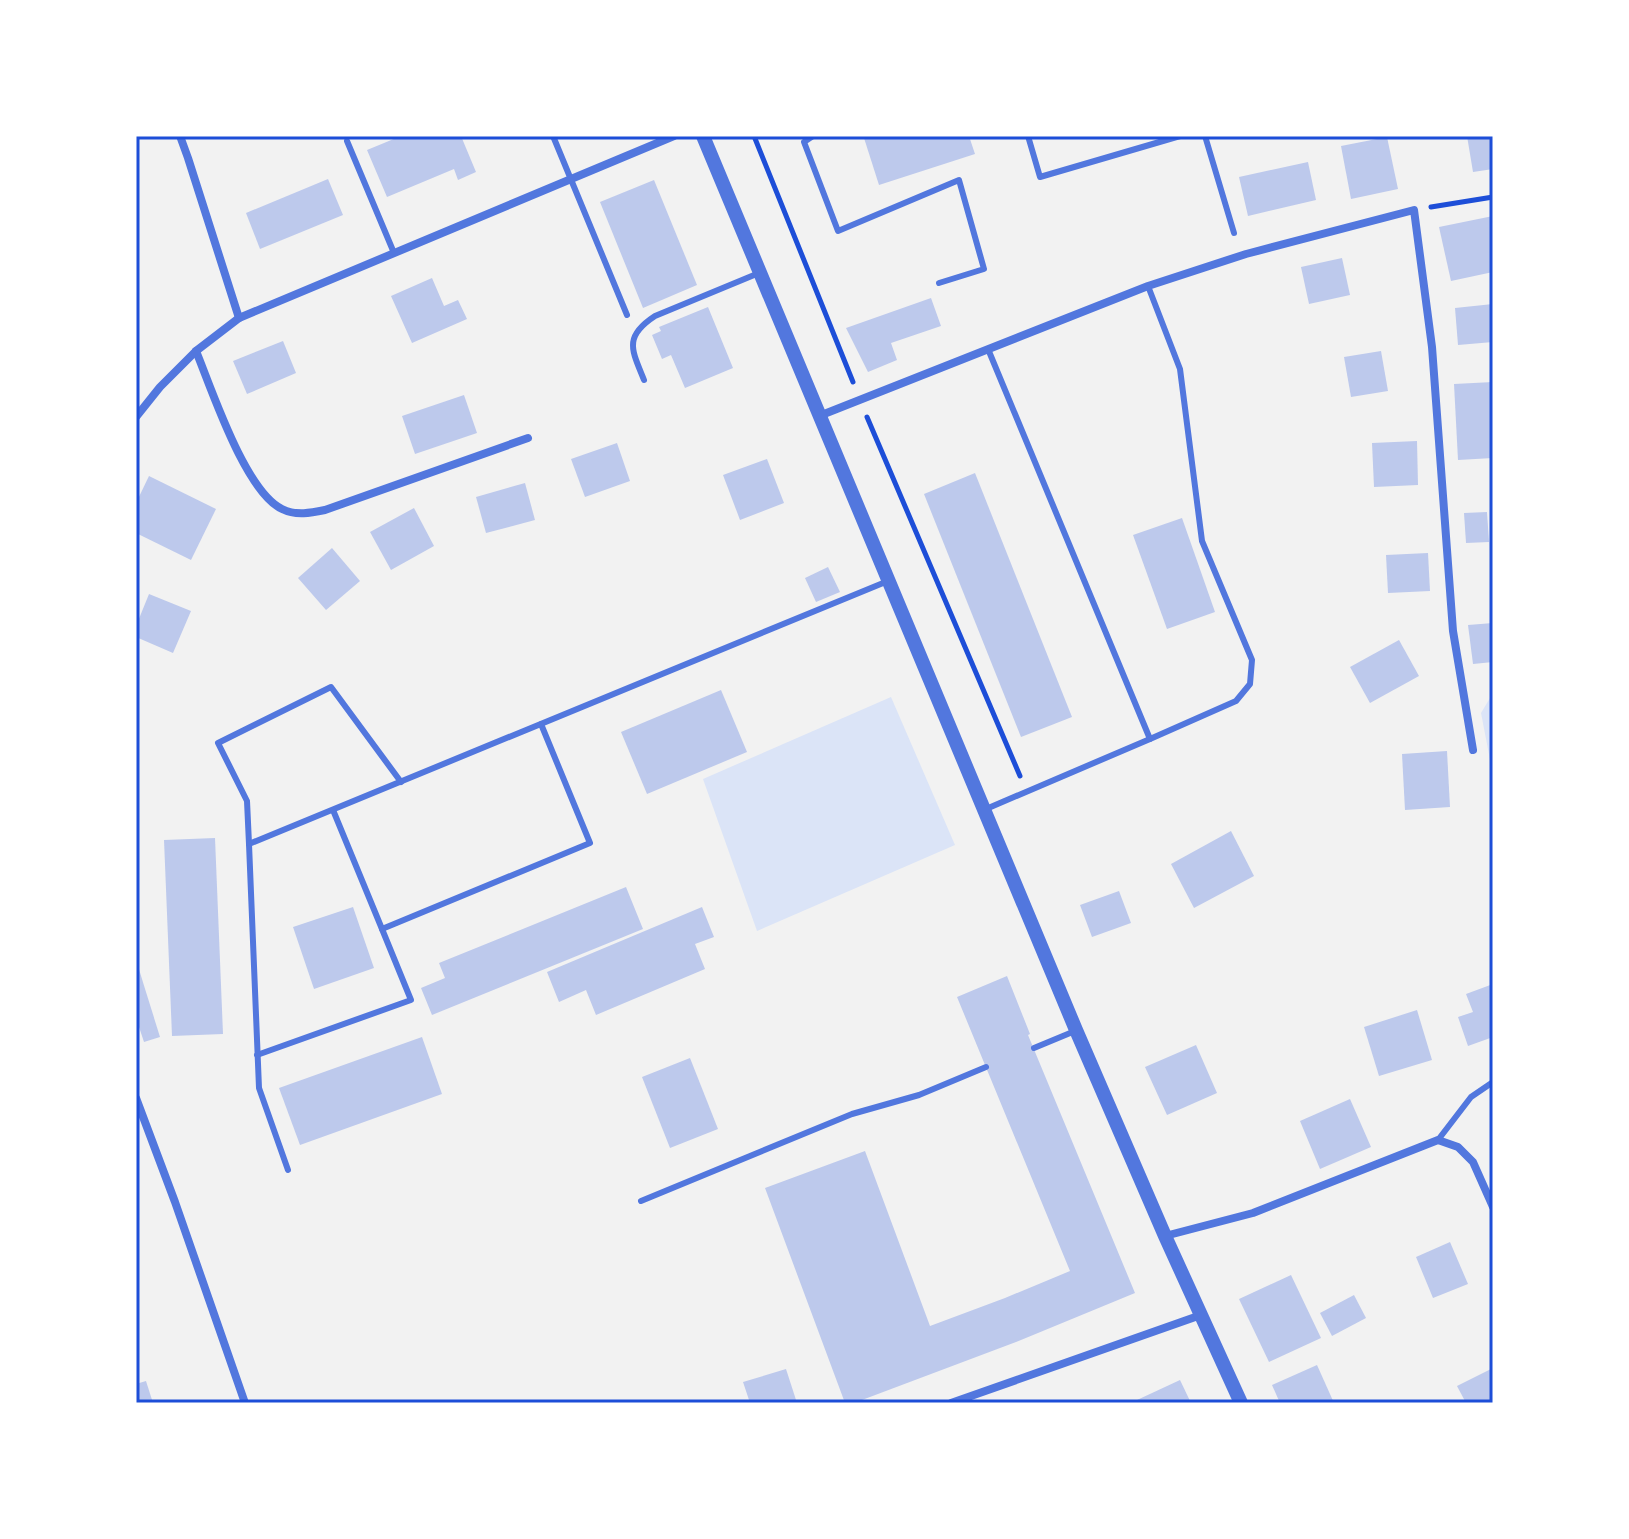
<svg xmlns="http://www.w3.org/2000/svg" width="1629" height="1539" viewBox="0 0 1629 1539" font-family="Barlow,sans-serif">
  <rect width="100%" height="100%" fill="#f2f2f2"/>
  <g fill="#dbe4f7">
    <path d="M1493,693V775L1481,713Z"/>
    <path d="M891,697L955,845L757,931L703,779Z"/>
  </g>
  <g fill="#bdc9ec">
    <path d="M401,136H461L476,172L458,180L454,169L387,197L367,150Z"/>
    <path d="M872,136H969L975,154L879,185L864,138Z"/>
    <path d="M1467,136H1493V169L1473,172Z"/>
    <path d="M1387,137L1398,189L1351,199L1341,146Z"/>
    <path d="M1308,162L1316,200L1248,216L1239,177Z"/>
    <path d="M328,179L343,215L260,249L246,213Z"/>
    <path d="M654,180L697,285L643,308L600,202Z"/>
    <path d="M1493,216V272L1451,281L1439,227Z"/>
    <path d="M1342,258L1350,295L1309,304L1301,267Z"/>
    <path d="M432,278L444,306L458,300L467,319L412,343L391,296Z"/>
    <path d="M931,298L941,326L891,343L897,360L868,372L846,328Z"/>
    <path d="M1493,304V342L1458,345L1455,308Z"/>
    <path d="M708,307L733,368L685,388L671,355L662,359L652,335L661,331L659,327Z"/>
    <path d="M283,341L296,373L247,394L233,361Z"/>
    <path d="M1381,351L1388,391L1351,397L1344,357Z"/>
    <path d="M1493,382V458L1458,460L1454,384Z"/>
    <path d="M464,395L477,433L415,454L402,416Z"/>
    <path d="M1417,441L1418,485L1374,487L1372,443Z"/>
    <path d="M617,443L630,481L585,497L571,459Z"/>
    <path d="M767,459L784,503L740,520L723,475Z"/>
    <path d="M975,473L1072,717L1021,737L924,494Z"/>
    <path d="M149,476L216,509L191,560L136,533V503Z"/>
    <path d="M525,483L535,520L486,533L476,497Z"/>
    <path d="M414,508L434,546L391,570L370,532Z"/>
    <path d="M1487,512L1489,542L1466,543L1464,513Z"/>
    <path d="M1182,518L1215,612L1167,629L1133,535Z"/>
    <path d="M332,548L360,581L326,610L298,578Z"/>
    <path d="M1428,553L1430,591L1388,593L1386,555Z"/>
    <path d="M828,567L840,592L816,602L805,578Z"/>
    <path d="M149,594L191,611L173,653L136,637V626Z"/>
    <path d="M1493,623V662L1473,664L1468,625Z"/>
    <path d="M1399,640L1419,676L1370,703L1350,667Z"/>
    <path d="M721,690L747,752L647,794L621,732Z"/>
    <path d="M1447,751L1450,807L1405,810L1402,754Z"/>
    <path d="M1231,831L1254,876L1194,908L1171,864Z"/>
    <path d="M215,838L223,1034L172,1036L164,840Z"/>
    <path d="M626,887L643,929L432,1015L421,988L445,978L439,963Z"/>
    <path d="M1119,891L1131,923L1092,937L1080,905Z"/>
    <path d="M353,907L374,968L314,989L293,927Z"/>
    <path d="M702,907L714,937L695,944L705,969L596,1015L586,990L559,1002L547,972Z"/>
    <path d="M137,963L160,1037L144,1042L136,1018Z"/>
    <path d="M1007,976L1030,1034L1028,1035L1135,1293L1021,1340L854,1403H845L765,1188L865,1151L930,1326L1005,1298L1070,1271L957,997Z"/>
    <path d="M1493,984V1037L1468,1046L1458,1017L1473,1012L1466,994Z"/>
    <path d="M1417,1010L1432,1060L1379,1076L1364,1027Z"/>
    <path d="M422,1037L442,1094L300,1145L279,1088Z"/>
    <path d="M1196,1045L1217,1093L1167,1115L1145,1067Z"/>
    <path d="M690,1058L718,1129L670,1148L642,1077Z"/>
    <path d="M1350,1099L1371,1147L1320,1169L1300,1121Z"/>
    <path d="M1450,1242L1468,1284L1433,1298L1416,1257Z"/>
    <path d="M1291,1275L1321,1338L1269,1362L1239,1299Z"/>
    <path d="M1354,1295L1366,1318L1332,1336L1320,1313Z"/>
    <path d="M1317,1365L1334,1403H1280L1272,1385Z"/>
    <path d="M1493,1368V1403H1466L1457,1386Z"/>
    <path d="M786,1369L797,1403H750L743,1382Z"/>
    <path d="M1180,1380L1191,1403H1138L1137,1400Z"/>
    <path d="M146,1381L153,1403H136V1384Z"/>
  </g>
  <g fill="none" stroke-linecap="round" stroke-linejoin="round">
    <g stroke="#1d4ed8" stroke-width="5">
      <path d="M754,136L853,382"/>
      <path d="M1431,207L1493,197"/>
      <path d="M867,417L1020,776"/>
    </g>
    <g stroke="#5277de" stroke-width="6">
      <path d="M553,136L627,315"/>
      <path d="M813,136L804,142L838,231L959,180L984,269L939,283"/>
      <path d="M1028,136L1040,177L1180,136"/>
      <path d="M1205,136L1234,233"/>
      <path d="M347,141L394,253"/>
      <path d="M1148,286L1180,369L1202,541L1252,660L1250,684L1236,701L1150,739"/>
      <path d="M644,380C632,350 623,337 655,316L759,273"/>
      <path d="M986,809L1150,739L988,349"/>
      <path d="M333,810L382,929L590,843L541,724"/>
      <path d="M249,844L247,801L218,743L331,687L401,782"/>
      <path d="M1034,1048L1075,1031"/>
      <path d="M257,1055L411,1000L382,929"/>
      <path d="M1438,1140L1471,1097L1493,1082"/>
      <path d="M288,1170L259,1088L249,844L888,581"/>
      <path d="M641,1201L852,1114L919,1095L986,1067"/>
    </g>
    <g stroke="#5277de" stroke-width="8">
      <path d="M180,136L188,158L239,318"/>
      <path d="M196,351C212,390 245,491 282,509C296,516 311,513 325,510L528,438"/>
      <path d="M819,416L1148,286L1246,254L1414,210L1432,347L1453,631L1473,750"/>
      <path d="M136,417L160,387L196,351L239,318L674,136"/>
      <path d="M136,1098L175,1202L245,1403"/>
      <path d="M1165,1236L1253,1213L1438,1140L1458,1147L1473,1162L1493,1207"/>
      <path d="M951,1403L1201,1315"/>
    </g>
    <path stroke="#5277de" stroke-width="14" d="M703,136L1076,1030L1165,1236L1241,1403"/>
  </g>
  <rect width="1629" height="1539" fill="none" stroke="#ffffff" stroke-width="276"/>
  <rect x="138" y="138" width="1353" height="1263" fill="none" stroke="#1d4ed8" stroke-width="3"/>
</svg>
